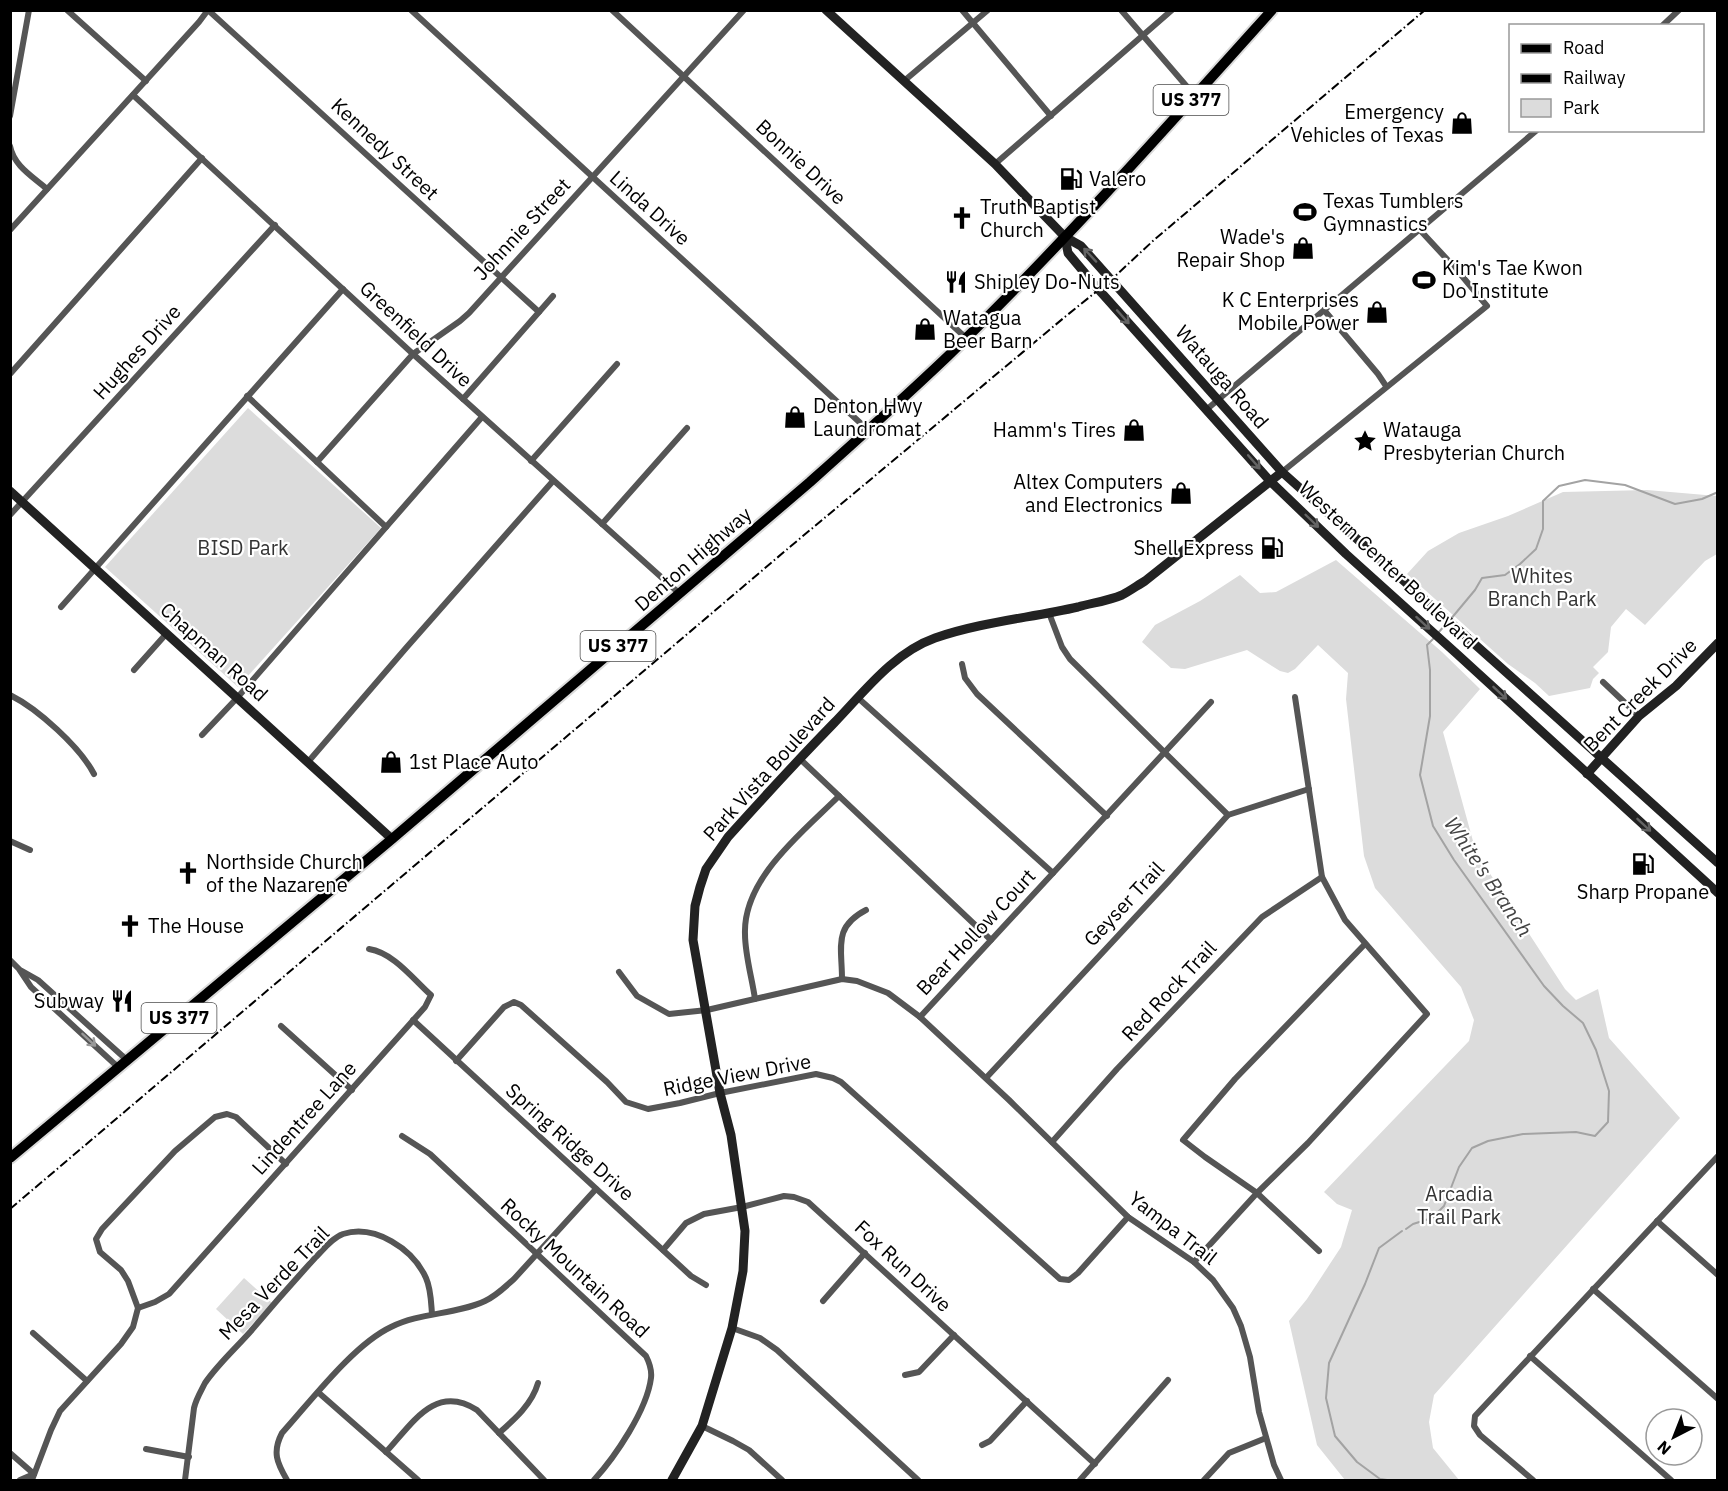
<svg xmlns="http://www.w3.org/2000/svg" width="1728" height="1491" viewBox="0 0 1728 1491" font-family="'IBM Plex Sans',sans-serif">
  <rect width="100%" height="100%" fill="#fff"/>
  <g fill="#dcdcdc">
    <path d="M248,408L381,528L238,687L105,567Z"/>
    <path d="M1647,490L1717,496V554L1705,561L1645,625L1626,609L1611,627L1608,652L1593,667L1599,673L1593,679L1590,688L1549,696L1535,683L1508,664L1407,574L1428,551L1459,533L1508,516L1563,492Z"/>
    <path d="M1336,560L1442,652L1480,689L1443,732L1476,852L1565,989L1576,1000L1598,989L1609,1038L1680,1118L1434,1395L1429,1422L1433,1448L1459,1480H1345L1317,1445L1289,1321L1307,1299L1341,1247L1352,1210L1337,1204L1324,1192L1469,1041L1474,1020L1461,987L1375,888L1364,856L1346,699L1348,673L1318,645L1295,669L1288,673L1280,671L1247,650L1185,669L1171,668L1142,642L1155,625L1200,601L1240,575L1260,593L1276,592Z"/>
    <path d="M244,1278L272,1303L243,1334L216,1309Z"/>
  </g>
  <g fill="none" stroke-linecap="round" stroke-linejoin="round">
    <g stroke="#a3a3a3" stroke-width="2">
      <path d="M1450,620L1475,590L1482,578L1505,575L1520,564L1536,549L1543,529V501L1559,486L1585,480L1625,485L1675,504L1702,499L1718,492"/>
      <path d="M1438,633L1446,624"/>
      <path d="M1406,1229L1413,1224L1432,1218L1444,1206L1459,1167L1472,1148L1488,1141L1523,1134L1576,1132L1595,1136L1608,1122L1609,1091L1596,1050L1583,1023L1563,1006L1544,986L1454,860L1433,826L1420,775L1430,716V670L1427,645L1434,638"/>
      <path d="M1387,1480L1380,1479L1357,1462L1335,1436L1326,1398L1329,1363L1365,1284L1379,1248L1402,1231"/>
    </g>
    <g stroke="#dbdbdb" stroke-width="14">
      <path id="primary" d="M10,1158L392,839L810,482C857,440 903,399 948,356C1061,246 1166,128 1272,10"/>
    </g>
    <g stroke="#555" stroke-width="6">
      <path d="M67,10L146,81"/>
      <path d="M411,10L868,430"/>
      <path d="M612,10L966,338"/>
      <path d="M962,10L1051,116"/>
      <path d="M1121,10L1195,96"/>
      <path d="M1662,26L1679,10"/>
      <path d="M904,81L988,10"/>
      <path d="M133,95L413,354L680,594"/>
      <path d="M10,116L29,10"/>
      <path d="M10,146C14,166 32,176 47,189"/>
      <path d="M995,164L1172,10"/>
      <path d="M10,230L199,22L208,10L539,312"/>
      <path d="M1324,310L1378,374L1386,386"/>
      <path d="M10,374L202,158"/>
      <path d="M247,396L386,527"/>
      <path d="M463,399L553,296"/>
      <path d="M1206,410L1537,130"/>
      <path d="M531,461L617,364"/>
      <path d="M317,462L413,354L460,321L469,313L744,10"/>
      <path d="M1282,472L1487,306L1457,270L1419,229"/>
      <path d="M10,515L275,225"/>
      <path d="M602,524L687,428"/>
      <path d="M61,607L343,289"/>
      <path d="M1049,613L1062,647L1070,659L1228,815"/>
      <path d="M962,664L965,678L977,694L1107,816"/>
      <path d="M134,670L167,633"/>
      <path d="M1603,682L1639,716"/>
      <path d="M10,695C38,709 80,747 94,774"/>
      <path d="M857,697L1053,873"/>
      <path d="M202,735L237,698L482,417"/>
      <path d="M799,758L991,940"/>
      <path d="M308,762L406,648L553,481"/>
      <path d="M10,841L30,850"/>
      <path d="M10,960L19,969L31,987L119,1068"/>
      <path d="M22,971L38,980L128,1061"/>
      <path d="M619,972L637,996L669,1014L707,1010L842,979L857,981L888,993L920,1017L1009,1100L1128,1217L1194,1262L1213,1280L1233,1308L1241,1326L1250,1357L1259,1412L1274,1465L1281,1480"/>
      <path d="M842,979C842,947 833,927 866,910"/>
      <path d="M755,999C752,978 745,955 745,934C743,878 803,832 839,796"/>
      <path d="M920,1017L1211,702"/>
      <path d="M413,1020L691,1276L706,1285"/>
      <path d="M281,1026L352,1090"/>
      <path d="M456,1061L504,1007L514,1002L521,1005L607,1082L626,1102L648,1109L680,1103L720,1093L816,1074L833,1078L841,1082L1060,1279L1069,1280L1078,1273L1128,1217"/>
      <path d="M986,1078L1168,882L1228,815L1309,789"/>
      <path d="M402,1136L430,1154L646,1356C650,1364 652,1370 651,1378C647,1410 615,1457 594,1480"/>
      <path d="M1052,1142L1117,1069L1262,917L1322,877"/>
      <path d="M1657,1221L1718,1275"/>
      <path d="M663,1250L686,1223L704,1214L742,1207L784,1196L794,1197L808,1202L1095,1464"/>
      <path d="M1319,1251L1257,1193L1205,1157L1183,1140L1235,1079L1365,944"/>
      <path d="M1194,1262L1257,1193L1308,1143L1427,1014L1345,920L1322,877L1295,697"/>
      <path d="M1593,1289L1718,1399"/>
      <path d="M823,1301L865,1253"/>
      <path d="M138,1308L155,1302L169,1294L425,1007L431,995C413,979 394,953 369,949"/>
      <path d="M732,1328L760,1338L777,1350L918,1480"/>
      <path d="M33,1333L87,1381"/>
      <path d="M1530,1356L1671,1480"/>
      <path d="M905,1375L919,1372L954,1335"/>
      <path d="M319,1393L418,1480"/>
      <path d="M702,1426L733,1441L749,1450L782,1480"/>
      <path d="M499,1433C515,1419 532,1404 538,1383"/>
      <path d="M982,1445L990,1441L1027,1401"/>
      <path d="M146,1449L189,1457"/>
      <path d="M386,1452C412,1424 435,1383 477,1410L544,1480"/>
      <path d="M10,1453L34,1474"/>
      <path d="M20,1480L34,1474"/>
      <path d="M32,1480L51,1430L60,1411L121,1344L133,1327L138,1308L128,1281L121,1270L100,1252L96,1239L102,1229L175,1151L215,1117L227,1114L236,1117L286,1164"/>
      <path d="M185,1480L194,1408C196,1399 201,1391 205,1383C218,1364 236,1348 251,1331C272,1306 293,1282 315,1258C323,1250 332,1238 343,1234C375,1224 413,1249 426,1278C431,1289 431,1302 432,1314"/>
      <path d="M287,1480C277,1463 272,1452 282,1433C311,1401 353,1345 391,1327C421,1312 455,1315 485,1301C496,1296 505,1287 514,1279L596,1189"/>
      <path d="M1080,1480L1168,1380"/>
      <path d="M1204,1480L1229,1453L1266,1438"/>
      <path d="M1533,1480L1480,1435L1474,1426L1475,1416L1718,1156"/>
    </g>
    <g stroke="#222" stroke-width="9">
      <path d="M826,10L995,164L1065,237L1081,246L1282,472L1555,716L1718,863"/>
      <path d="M1065,237L1068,253L1099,290L1270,481L1346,554L1457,654L1718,893"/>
      <path d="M10,491L392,839"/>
      <path d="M1587,774L1639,716L1676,686L1718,643"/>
      <path d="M672,1480L702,1426L732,1328L743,1271L745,1231L731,1135L720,1093L693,940L695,906L700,887L706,869L728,837C763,798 798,760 834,723C864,692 893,653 935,638C981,622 1030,618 1078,607C1092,603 1108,601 1122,595C1130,591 1138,585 1145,581L1282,472"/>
    </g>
    <use href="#primary" stroke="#000" stroke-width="10"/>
    <path stroke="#000" stroke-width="2" stroke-dasharray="9 3 1.5 3" stroke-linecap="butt" d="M10,1209L791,546L1066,316L1112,279L1154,240L1425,10"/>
  </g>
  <defs><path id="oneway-shaft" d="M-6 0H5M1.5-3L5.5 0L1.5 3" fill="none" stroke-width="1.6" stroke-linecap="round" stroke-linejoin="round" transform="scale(1.5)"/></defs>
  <g stroke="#646464">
    <use href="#oneway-shaft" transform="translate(1090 255) rotate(-133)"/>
    <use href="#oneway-shaft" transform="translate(1123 317) rotate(48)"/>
    <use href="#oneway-shaft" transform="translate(1254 462) rotate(49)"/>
    <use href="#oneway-shaft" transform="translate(1312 521) rotate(44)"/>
    <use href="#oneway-shaft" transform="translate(1423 623) rotate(42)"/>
    <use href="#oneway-shaft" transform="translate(1500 693) rotate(43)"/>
    <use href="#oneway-shaft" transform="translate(1644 825) rotate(43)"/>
  </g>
  <use stroke="#999" href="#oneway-shaft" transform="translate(89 1040) rotate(43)"/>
  <defs>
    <g id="shop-bare" transform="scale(1.8)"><path d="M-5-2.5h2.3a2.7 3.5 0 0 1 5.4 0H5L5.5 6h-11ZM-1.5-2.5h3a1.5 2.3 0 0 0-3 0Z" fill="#000" stroke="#fff" stroke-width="2.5" paint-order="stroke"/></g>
    <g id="fuel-bare" transform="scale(1.8)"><path d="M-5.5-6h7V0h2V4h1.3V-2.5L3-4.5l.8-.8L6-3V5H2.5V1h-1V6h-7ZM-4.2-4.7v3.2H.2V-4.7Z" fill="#000" stroke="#fff" stroke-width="2.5" paint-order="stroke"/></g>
    <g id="stadium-bare" transform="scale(1.8)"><path d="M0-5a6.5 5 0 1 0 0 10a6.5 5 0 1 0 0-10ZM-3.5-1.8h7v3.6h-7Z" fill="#000" stroke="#fff" stroke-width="2.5" paint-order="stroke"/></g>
    <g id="church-bare" transform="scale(1.8)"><path d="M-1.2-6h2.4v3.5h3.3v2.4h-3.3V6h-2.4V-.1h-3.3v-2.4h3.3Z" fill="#000" stroke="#fff" stroke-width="2.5" paint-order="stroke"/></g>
    <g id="restaurant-bare" transform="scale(1.8)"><path d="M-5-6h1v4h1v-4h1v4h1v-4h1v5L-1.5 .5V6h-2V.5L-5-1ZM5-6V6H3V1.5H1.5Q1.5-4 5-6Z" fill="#000" stroke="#fff" stroke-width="2.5" paint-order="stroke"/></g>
    <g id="sight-bare" transform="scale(1.8)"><path d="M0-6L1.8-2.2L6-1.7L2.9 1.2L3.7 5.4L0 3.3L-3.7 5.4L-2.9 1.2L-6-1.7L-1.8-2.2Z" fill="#000" stroke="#fff" stroke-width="2.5" paint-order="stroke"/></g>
  </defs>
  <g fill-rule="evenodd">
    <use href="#shop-bare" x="1462" y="123"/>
    <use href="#fuel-bare" x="1071" y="179"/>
    <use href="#stadium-bare" x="1305" y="212"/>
    <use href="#church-bare" x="962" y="218"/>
    <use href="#shop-bare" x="1303" y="248"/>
    <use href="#stadium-bare" x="1424" y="280"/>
    <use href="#restaurant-bare" x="956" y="282"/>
    <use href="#shop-bare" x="1377" y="312"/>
    <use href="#shop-bare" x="925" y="329"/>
    <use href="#shop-bare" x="795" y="417"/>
    <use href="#shop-bare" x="1134" y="430"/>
    <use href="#sight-bare" x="1365" y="441"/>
    <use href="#shop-bare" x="1181" y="493"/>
    <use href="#fuel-bare" x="1272" y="548"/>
    <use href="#shop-bare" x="391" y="762"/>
    <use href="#fuel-bare" x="1643" y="864"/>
    <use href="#church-bare" x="188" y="873"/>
    <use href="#church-bare" x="130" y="926"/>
    <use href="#restaurant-bare" x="122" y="1001"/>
  </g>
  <g text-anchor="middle" stroke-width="4.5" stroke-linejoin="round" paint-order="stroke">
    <g fill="#fff" stroke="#4c4c4c" stroke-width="1.5">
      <rect x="1153.5" y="85" width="75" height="30" rx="4.5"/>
      <rect x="580.5" y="631" width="75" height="30" rx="4.5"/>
      <rect x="141.5" y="1003" width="75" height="30" rx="4.5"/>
    </g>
    <g font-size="18" font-weight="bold" fill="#000">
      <text x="1191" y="106">US 377</text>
      <text x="618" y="652">US 377</text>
      <text x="179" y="1024">US 377</text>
    </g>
    <g font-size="20" fill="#000" stroke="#fff" text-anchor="start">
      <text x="1444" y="119" text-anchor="end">Emergency<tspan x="1444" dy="23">Vehicles of Texas</tspan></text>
      <text x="1089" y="186">Valero</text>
      <text x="1323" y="208">Texas Tumblers<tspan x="1323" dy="23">Gymnastics</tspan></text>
      <text x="980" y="214">Truth Baptist<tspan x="980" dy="23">Church</tspan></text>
      <text x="1285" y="244" text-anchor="end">Wade's<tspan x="1285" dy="23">Repair Shop</tspan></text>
      <text x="1442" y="275">Kim's Tae Kwon<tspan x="1442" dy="23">Do Institute</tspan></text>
      <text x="974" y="289">Shipley Do-Nuts</text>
      <text x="1359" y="307" text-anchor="end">K C Enterprises<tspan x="1359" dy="23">Mobile Power</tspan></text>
      <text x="943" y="325">Watagua<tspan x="943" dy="23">Beer Barn</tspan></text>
      <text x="813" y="413">Denton Hwy<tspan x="813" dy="23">Laundromat</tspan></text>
      <text x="1116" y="437" text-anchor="end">Hamm's Tires</text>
      <text x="1383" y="437">Watauga<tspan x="1383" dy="23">Presbyterian Church</tspan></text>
      <text x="1163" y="489" text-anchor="end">Altex Computers<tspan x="1163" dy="23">and Electronics</tspan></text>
      <text x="1254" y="555" text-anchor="end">Shell Express</text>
      <text x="409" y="769">1st Place Auto</text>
      <text x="206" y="869">Northside Church<tspan x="206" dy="23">of the Nazarene</tspan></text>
      <text x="1643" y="899" text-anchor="middle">Sharp Propane</text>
      <text x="148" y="933">The House</text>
      <text x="104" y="1008" text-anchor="end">Subway</text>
    </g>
    <g font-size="20" fill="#000" stroke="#fff">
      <text transform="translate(385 149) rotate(43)" y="7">Kennedy Street</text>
      <text transform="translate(801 162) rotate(43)" y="7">Bonnie Drive</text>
      <text transform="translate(650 208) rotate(42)" y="7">Linda Drive</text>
      <text transform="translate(522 229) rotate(-47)" y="7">Johnnie Street</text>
      <text transform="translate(416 334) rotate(43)" y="7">Greenfield Drive</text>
      <text transform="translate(137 352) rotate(-48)" y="7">Hughes Drive</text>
      <text transform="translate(1222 377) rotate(49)" y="7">Watauga Road</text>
      <text transform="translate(693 559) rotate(-41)" y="7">Denton Highway</text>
      <text transform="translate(1388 565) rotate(43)" y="7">Western Center Boulevard</text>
      <text transform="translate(214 652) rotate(42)" y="7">Chapman Road</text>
      <text transform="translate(1640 695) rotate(-45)" y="7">Bent Creek Drive</text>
      <text transform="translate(769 769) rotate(-48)" y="7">Park Vista Boulevard</text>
      <text transform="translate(1124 904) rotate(-47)" y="7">Geyser Trail</text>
      <text transform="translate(976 932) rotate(-47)" y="7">Bear Hollow Court</text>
      <text transform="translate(1169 991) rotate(-47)" y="7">Red Rock Trail</text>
      <text transform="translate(737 1075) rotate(-11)" y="7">Ridge View Drive</text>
      <text transform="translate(304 1118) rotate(-48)" y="7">Lindentree Lane</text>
      <text transform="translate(570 1142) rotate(42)" y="7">Spring Ridge Drive</text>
      <text transform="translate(1173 1228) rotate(38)" y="7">Yampa Trail</text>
      <text transform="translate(903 1266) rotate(43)" y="7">Fox Run Drive</text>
      <text transform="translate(575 1268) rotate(43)" y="7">Rocky Mountain Road</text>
      <text transform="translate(274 1283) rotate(-46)" y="7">Mesa Verde Trail</text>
    </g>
    <g font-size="20" fill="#333" stroke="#fff">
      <text x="243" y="555">BISD Park</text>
      <text x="1542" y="583">Whites<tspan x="1542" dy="23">Branch Park</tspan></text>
      <text x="1459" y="1201">Arcadia<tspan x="1459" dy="23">Trail Park</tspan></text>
    </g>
    <g font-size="21" font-style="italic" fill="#444" stroke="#fff">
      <text transform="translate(1488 877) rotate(56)" y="7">White's Branch</text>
    </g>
  </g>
  <rect width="1728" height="1491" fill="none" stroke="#000000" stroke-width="24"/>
  <rect x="1509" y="24" width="195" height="108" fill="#ffffff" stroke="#999999" stroke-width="1.5"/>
  <rect x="1521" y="44" width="30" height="9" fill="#000000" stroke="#999999" stroke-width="1.5"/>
  <text x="1563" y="54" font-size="18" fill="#000000">Road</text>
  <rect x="1521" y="74" width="30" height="9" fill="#000000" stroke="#999999" stroke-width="1.5"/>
  <text x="1563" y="84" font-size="18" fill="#000000">Railway</text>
  <rect x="1521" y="99" width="30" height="18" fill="#dcdcdc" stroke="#999999" stroke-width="1.5"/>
  <text x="1563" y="114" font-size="18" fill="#000000">Park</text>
  <g transform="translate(1674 1437) rotate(222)"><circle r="28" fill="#ffffff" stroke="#999999" stroke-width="1.5"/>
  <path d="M0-4.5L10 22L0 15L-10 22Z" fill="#000000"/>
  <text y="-9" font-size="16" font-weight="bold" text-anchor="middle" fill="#000000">N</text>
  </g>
</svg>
